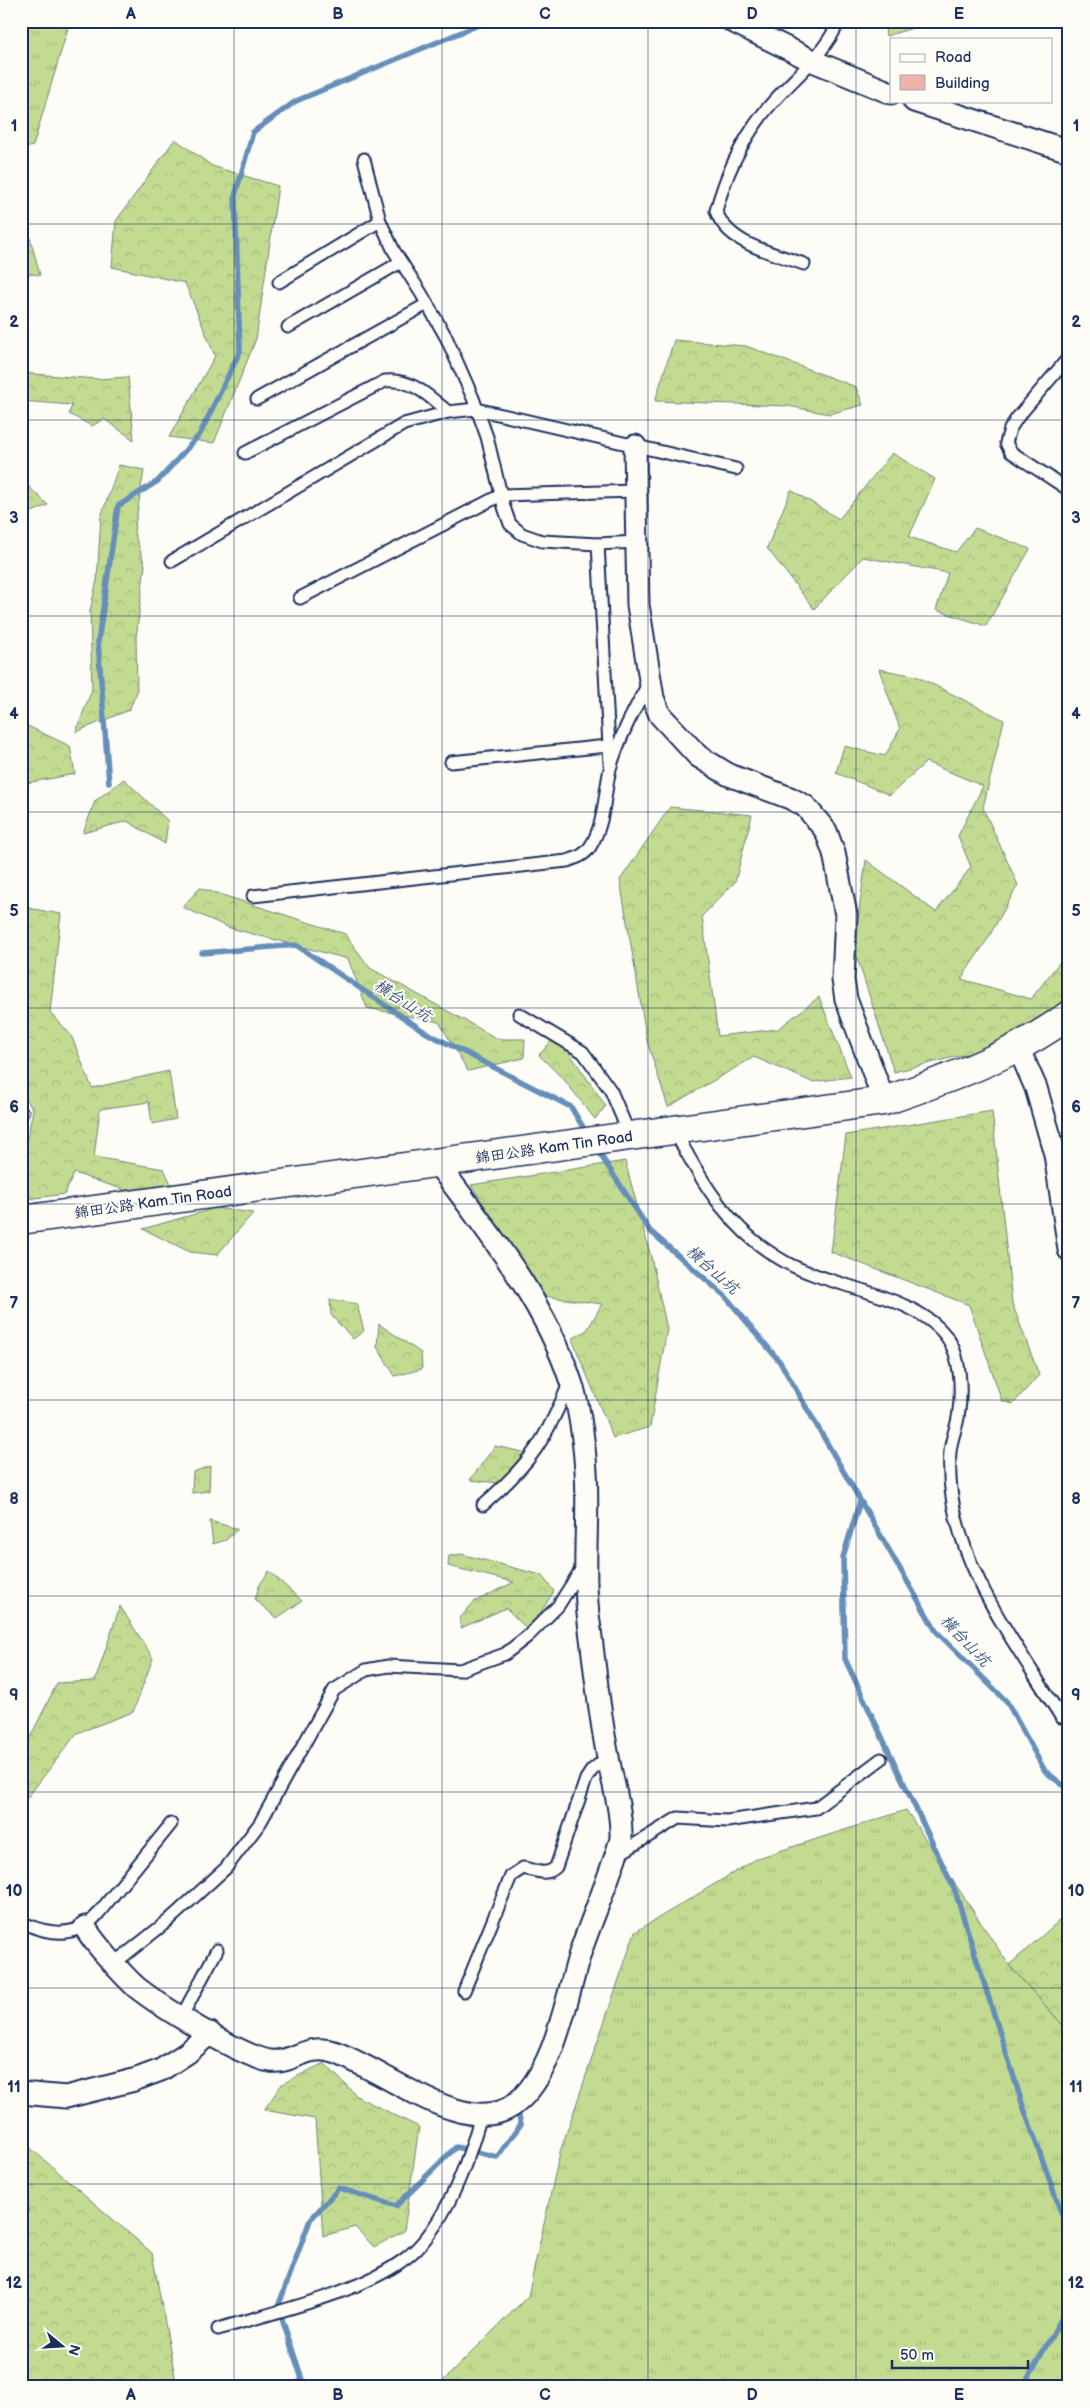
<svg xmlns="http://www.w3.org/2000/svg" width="1090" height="2408" viewBox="0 0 1090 2408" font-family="'Balsamiq Sans','LXGW WenKai TC',sans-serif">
  <defs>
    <pattern id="grass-tufts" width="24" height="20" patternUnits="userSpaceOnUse" patternTransform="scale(1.25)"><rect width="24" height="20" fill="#c2db91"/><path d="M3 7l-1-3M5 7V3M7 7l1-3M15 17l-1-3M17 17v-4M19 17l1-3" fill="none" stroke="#a6bc7f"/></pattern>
    <pattern id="forest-crowns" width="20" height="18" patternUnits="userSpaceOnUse" patternTransform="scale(1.25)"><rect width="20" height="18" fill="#c2db91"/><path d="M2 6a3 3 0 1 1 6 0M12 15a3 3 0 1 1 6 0" fill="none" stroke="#a6bc7f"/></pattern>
  </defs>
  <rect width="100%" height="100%" fill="#fdfcf7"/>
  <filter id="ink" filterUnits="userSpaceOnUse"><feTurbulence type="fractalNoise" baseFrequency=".02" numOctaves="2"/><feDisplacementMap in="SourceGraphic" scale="10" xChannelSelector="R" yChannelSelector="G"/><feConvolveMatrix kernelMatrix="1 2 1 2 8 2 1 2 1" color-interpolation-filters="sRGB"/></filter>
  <g filter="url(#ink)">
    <g fill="url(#grass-tufts)" stroke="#6e8578">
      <path d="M21,21H70L33,146L21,149Z"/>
      <path d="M906,1810L1009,1965L1069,2032V2387H437L528,2296L560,2152L635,1932L758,1858Z"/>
    </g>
    <g fill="url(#forest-crowns)" stroke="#6e8578">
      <path d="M884,21H936L886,36Z"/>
      <path d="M175,139L212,166L278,186L256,339L214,443L169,437L215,356L185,283L112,267L116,221Z"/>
      <path d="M21,203L22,208L40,275L21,273Z"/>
      <path d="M674,340L746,346L856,387L863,405L829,414L788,406L655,401Z"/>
      <path d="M21,373L97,379L128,377L134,440L104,419L92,426L69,414L72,405L21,401Z"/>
      <path d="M892,453L935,479L909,537L956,552L975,528L1030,549L986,626L936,610L948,573L863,557L814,609L767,548L791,490L839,519Z"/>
      <path d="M119,465L144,470L134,532L145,565L136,638L137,692L129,710L76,732L92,689L90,611L97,580L101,517Z"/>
      <path d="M21,479L48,505L21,517Z"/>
      <path d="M879,669L916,676L1004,720L983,808L1018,885L987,940L961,979L1031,999L1069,950V1011L1007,1044L894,1072L854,948L866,860L936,912L971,867L958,836L983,786L926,762L890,795L836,773L844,746L885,756L900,729Z"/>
      <path d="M21,723L70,746L75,774L21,784Z"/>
      <path d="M124,779L168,821L165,844L127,821L83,833L95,801Z"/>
      <path d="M670,807L752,815L735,882L702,916L718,1036L778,1029L819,997L851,1077L812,1082L754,1057L668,1107L647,1041L620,880Z"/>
      <path d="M200,888L345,934L370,968L498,1039H525L524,1058L468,1071L439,1022L367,1008L348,959L230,928L182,907Z"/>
      <path d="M28,908L61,914L50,1012L71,1035L92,1088L169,1071L176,1119L152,1124L149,1102L100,1109L94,1157L164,1169L172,1186L124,1190L74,1173L65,1194L21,1200V1168L33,1110L26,1099L21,1077V961Z"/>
      <path d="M557,1035L606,1106L595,1119L565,1081L539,1055Z"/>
      <path d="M992,1111L1012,1303L1039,1375L1013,1404L1002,1401L969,1305L831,1252L846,1135Z"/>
      <path d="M625,1161L651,1257L667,1329L650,1427L613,1438L572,1339L587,1330L602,1304L544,1296L471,1185Z"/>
      <path d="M216,1208L253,1213L217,1255L190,1252L143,1229Z"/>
      <path d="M330,1299L357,1304L364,1331L353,1339L331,1315Z"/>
      <path d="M379,1324L421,1353L422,1369L395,1376L377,1347Z"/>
      <path d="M495,1446L527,1453L499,1483L470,1480Z"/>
      <path d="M210,1466L209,1491L192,1493L193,1472Z"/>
      <path d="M210,1521L238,1529L226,1540L213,1544Z"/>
      <path d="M461,1554L541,1575L554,1591L541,1612L526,1628L506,1608L461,1628L460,1618L474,1602L514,1582L448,1566L449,1556Z"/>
      <path d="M269,1571L302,1601L277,1618L255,1600L259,1586Z"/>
      <path d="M120,1606L153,1658L133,1712L77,1733L21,1806V1756L57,1683L95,1681Z"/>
      <path d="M1069,1912V2032L1009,1965Z"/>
      <path d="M324,2063L358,2097L419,2127L404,2231L374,2247L355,2227L323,2236L315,2119L264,2110L282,2084Z"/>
      <path d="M28,2146L152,2253L177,2387H21V2321L25,2313L21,2312V2215L28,2213Z"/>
    </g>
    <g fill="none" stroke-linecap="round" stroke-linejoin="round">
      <g stroke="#658fb9" stroke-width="5.5">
        <path d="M109,783L98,642L118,506L158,481L200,434L240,351L235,196L253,132L296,101L488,21"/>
        <path d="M202,953L296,945L425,1032L571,1107L587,1134"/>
        <path d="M596,1148L650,1231L726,1297L780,1362L936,1631L1007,1702L1045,1771L1069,1790"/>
        <path d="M860,1501L843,1557L845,1659L955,1891L1022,2103L1069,2234"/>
        <path d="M294,2387L302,2379"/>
        <path d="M310,2387L302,2379L278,2307L310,2220L339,2188L396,2206L456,2147L497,2157L521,2124L517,2109"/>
        <path d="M1023,2387L1069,2305"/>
      </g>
    </g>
    <path fill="#edb3a9" stroke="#1b2f5e" d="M21,1102L30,1111L21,1136Z"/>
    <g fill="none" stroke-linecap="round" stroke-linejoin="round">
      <g stroke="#1b2f5e" stroke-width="15">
        <g id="lane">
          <path d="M364,159L380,221L394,251L421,293L446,337L473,398L487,437L504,507L510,524L522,534L542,541L598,544L637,542"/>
          <path d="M804,264C774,253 728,245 716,211C725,177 741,143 762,115C787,82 822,60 839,21"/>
          <path d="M279,282L380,221"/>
          <path d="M288,327L401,262"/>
          <path d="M1069,357L1017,418L1010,429L1006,443L1011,452L1069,490"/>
          <path d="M257,399L427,304"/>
          <path d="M245,453L385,381C411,378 429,396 448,412"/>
          <path d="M598,544L610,764"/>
          <path d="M172,561L404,424L448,412L476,409L736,469"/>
          <path d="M300,598L501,495L635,491"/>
          <path d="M451,762L608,746"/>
          <path d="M253,896L567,861C576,858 584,856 590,847C605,824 604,795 610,769C619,738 633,712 648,684"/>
          <path d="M519,1014L583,1052L611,1091L630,1136"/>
          <path d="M674,1130C704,1185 730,1232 787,1263C833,1288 914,1294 946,1336C962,1356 962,1394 958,1418C956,1429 951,1440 950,1452C949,1460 950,1470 950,1479C956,1568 1016,1643 1061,1717"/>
          <path d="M483,1505C531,1463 546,1440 570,1381"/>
          <path d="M616,1856L678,1818L727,1821L816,1808L881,1759"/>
          <path d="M28,1925C52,1935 78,1937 97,1915L171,1824"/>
          <path d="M115,1963L169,1920L226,1868L260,1823L334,1690L366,1670L388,1666L460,1670L505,1654L528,1636L558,1606L584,1565"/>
          <path d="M464,1991L511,1876L523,1868C535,1870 546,1877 556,1867L586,1779L592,1770L608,1757"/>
          <path d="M182,2016L217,1950"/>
          <path d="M218,2329C274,2312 361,2293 406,2258C445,2228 468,2162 481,2115"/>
        </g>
      </g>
      <g stroke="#1b2f5e" stroke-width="25">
        <g id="street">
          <path d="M732,21L813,61L891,93"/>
          <path d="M914,101L1069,151"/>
          <path d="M635,446L638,605L653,698L660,715L698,756L729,775L790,798L805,806L826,831L834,853L846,915L843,980L846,999L884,1101"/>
          <path d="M1018,1047L1036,1088L1055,1154L1069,1250"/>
          <path d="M85,1927C93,1942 123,1975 136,1987C160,2006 240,2056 270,2061C293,2064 306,2043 334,2052C382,2068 468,2141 515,2104C556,2072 566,1997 581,1950C594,1913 610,1877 621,1839C622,1811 613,1785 608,1757C599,1713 595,1667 589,1622C582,1572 589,1522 586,1471C584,1441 580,1407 570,1379C543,1299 487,1231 438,1164"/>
          <path d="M21,2093L66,2097L134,2080L161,2070L187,2053L210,2033"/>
        </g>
      </g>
      <g stroke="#1b2f5e" stroke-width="31">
        <path id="secondary" d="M21,1220L884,1101C949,1079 1013,1056 1069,1015"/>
      </g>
      <use href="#lane" stroke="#fdfcf7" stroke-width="11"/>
      <use href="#street" stroke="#fdfcf7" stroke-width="21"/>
      <use href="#secondary" stroke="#fdfcf7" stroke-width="28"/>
    </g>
  </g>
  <path fill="none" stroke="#1b2f5e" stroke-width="1" stroke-opacity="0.55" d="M234,21V2387M442,21V2387M648,21V2387M856,21V2387M21,224H1069M21,420H1069M21,616H1069M21,812H1069M21,1008H1069M21,1204H1069M21,1400H1069M21,1596H1069M21,1792H1069M21,1988H1069M21,2184H1069"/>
  <g text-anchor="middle" stroke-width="4" stroke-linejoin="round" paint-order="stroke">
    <g font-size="15" fill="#1b2f5e" stroke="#fdfcf7">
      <text transform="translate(554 1147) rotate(-8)" y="5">錦田公路 Kam Tin Road</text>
      <text transform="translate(153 1202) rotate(-8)" y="5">錦田公路 Kam Tin Road</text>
    </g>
    <g font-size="16" font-style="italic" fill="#3a5784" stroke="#fdfcf7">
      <text transform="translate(403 1000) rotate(33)" y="6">橫台山坑</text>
      <text transform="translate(713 1269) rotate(42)" y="6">橫台山坑</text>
      <text transform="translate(966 1640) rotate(47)" y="6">橫台山坑</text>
    </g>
  </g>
  <rect width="1090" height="2408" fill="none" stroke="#fdfcf7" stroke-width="55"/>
  <rect x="890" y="38" width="162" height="65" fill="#fdfcf7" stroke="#a3aaba"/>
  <rect x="900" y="54" width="25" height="8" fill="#fdfcf7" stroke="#a3aaba"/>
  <text x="935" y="62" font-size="15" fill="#1b2f5e">Road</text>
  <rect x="900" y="75" width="25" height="15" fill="#edb3a9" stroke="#a3aaba"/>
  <text x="935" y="88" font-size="15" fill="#1b2f5e">Building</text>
  <g transform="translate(62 2346) rotate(108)" stroke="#fdfcf7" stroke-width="4" paint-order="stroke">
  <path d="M0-4L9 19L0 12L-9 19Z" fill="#1b2f5e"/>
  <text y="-8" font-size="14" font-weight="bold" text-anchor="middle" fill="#1b2f5e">N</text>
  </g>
  <path d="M892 2360v8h136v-8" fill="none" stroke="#1b2f5e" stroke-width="2.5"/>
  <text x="900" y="2360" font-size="15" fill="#1b2f5e" stroke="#fdfcf7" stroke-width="4" paint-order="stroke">50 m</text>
  <rect x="28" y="28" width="1034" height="2352" fill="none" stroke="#1b2f5e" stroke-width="2"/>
  <g font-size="16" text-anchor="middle" font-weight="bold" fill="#1b2f5e">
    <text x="131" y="19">A</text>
    <text x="338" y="19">B</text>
    <text x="545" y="19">C</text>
    <text x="752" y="19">D</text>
    <text x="959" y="19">E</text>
    <text x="14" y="131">1</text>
    <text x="1076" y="131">1</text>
    <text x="14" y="327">2</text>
    <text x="1076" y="327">2</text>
    <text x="14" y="523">3</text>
    <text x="1076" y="523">3</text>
    <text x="14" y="719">4</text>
    <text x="1076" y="719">4</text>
    <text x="14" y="916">5</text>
    <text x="1076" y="916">5</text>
    <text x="14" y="1112">6</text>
    <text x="1076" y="1112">6</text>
    <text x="14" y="1308">7</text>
    <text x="1076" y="1308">7</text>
    <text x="14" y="1504">8</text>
    <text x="1076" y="1504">8</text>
    <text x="14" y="1700">9</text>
    <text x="1076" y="1700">9</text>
    <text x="14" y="1896">10</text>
    <text x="1076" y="1896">10</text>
    <text x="14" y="2092">11</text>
    <text x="1076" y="2092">11</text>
    <text x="14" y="2288">12</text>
    <text x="1076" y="2288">12</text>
    <text x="131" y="2400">A</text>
    <text x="338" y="2400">B</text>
    <text x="545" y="2400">C</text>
    <text x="752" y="2400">D</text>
    <text x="959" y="2400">E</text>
  </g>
</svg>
